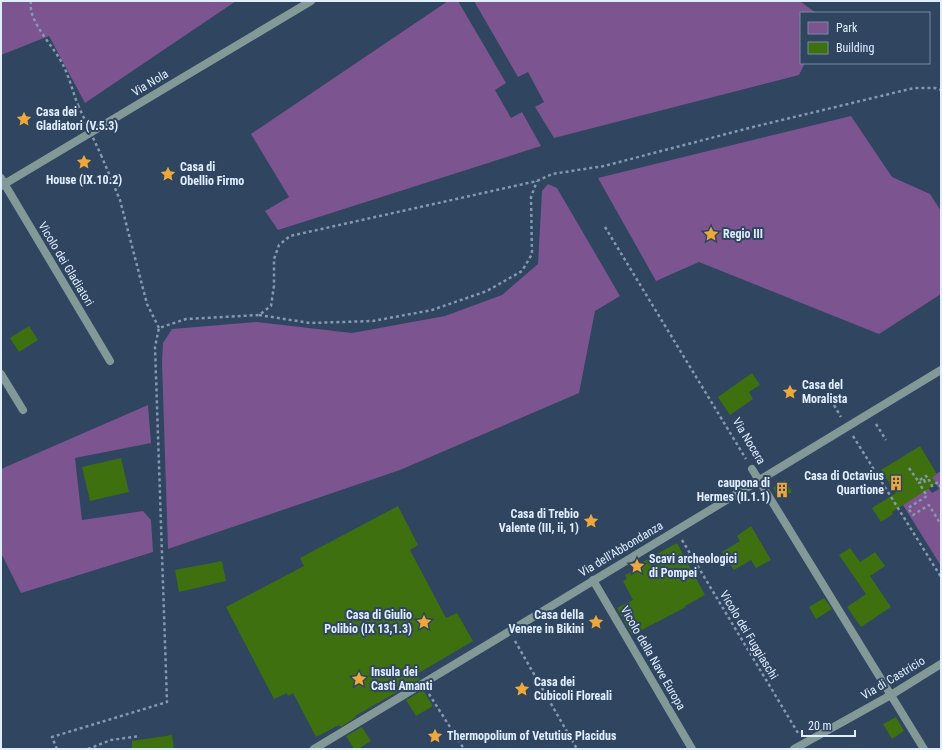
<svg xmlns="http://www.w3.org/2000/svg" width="942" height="750" viewBox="0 0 942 750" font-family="'Roboto Condensed',sans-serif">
  <rect width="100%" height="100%" fill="#2f4560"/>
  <g fill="#7c548f">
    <path d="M1,1H236L85,103L49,36L1,55Z"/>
    <path d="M448,1H458L506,83L495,90L511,118L522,112L541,146L278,230L265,211L289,197L251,134Z"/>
    <path d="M474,1H800L816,13H801V63H805L799,75L554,138L535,107L544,102L528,72L518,77Z"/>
    <path d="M851,116L892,177L930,194L941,211V294L879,334L699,262L656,281L598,178Z"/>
    <path d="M548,184L557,188L620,296L595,311L579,393L400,470L168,549L162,362L163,343L172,329L257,322L352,333L445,316L502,295L538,264L542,191Z"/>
    <path d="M148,405L151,443L75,458L82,520L143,511L151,520L153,552L21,593L1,553V469Z"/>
    <path d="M941,471V566L903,505L927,486L932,493L939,489L932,477Z"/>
  </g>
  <g fill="#3e7010">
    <path d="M29,326L38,340L19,352L10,338Z"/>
    <path d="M752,373L760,385L749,392L753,399L730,415L718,397Z"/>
    <path d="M920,446L937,474L932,477L936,484L892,512L893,514L881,522L872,508L896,493L881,470Z"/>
    <path d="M121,458L129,492L90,501L82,467Z"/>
    <path d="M785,480L792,492L780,499L773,488Z"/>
    <path d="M398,506L418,545L410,550L446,618L457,613L473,641L417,674L420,679L355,716L356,717L341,727L339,725L316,737L293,693L288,696L287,693L274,699L226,607L304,566L300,558Z"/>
    <path d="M751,526L771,560L756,568L751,560L734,570L722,552L740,541L737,536Z"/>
    <path d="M677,543L705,595L685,606L686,607L632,635L617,608L633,600L623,581L627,579L625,575L639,568L637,565Z"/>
    <path d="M850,548L860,562L875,552L885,566L870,576L891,607L861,627L847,607L866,594L839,555Z"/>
    <path d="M222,561L226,581L179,592L175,570Z"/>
    <path d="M824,598L832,609L816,619L809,607Z"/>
    <path d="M423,690L433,706L416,716L406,700Z"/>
    <path d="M896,717L904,731L892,739L883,724Z"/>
    <path d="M362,727L371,741L358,749H354L346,736Z"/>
    <path d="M172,735L174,749H132V741Z"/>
  </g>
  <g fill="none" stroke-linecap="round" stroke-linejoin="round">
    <g stroke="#8698ae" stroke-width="2.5" stroke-dasharray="3 3" stroke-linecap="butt">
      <path d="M31,1C27,22 56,48 64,67C70,79 73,93 78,105"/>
      <path d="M101,155L120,200L147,304L159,328"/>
      <path d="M605,227L746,459"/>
      <path d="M259,315L310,323L373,321L432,310L487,291L522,271L532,254L531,197L537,181"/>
      <path d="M831,400L841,417"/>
      <path d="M876,424L886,440"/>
      <path d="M853,436L941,577"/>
      <path d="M909,468L918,481L926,476L929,480"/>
      <path d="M941,487L938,482L932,486L929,480L925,482L924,480L919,483L927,496L908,508L913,515L929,505L941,525"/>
      <path d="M682,540L798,733"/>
      <path d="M515,641L577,749"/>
      <path d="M429,694L464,749"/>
      <path d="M57,749L52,737L167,702L155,347L159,328L186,319L259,315L271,306L274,286V259L279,245L290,236L537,181L552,174L604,166L753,127L914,88H935L941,90"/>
      <path d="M88,749L111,740L140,736"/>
    </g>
    <g stroke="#839998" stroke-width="8">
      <path d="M1,178L110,361"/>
      <path d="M1,186L311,1"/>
      <path d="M1,374L23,410"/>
      <path d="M752,469L924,749"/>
      <path d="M593,580L692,749"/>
      <path d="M314,749C524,624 731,496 941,370"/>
      <path d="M794,749L891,695L941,664"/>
    </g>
    <path stroke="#8698ae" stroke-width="2.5" stroke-dasharray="3 3" stroke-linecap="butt" d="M78,105L101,155"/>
  </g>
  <defs>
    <g id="sight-bare" transform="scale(1.2)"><path d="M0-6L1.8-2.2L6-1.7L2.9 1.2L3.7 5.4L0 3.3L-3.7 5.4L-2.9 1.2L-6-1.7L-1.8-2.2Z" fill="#eda83b" stroke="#2f4560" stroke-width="2.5" paint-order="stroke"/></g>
    <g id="building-bare" transform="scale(1.2)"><path d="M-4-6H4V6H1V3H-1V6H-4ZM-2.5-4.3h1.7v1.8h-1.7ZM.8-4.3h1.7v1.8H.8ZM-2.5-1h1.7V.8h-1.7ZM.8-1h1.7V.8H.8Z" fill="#eda83b" stroke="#2f4560" stroke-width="2.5" paint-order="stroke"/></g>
  </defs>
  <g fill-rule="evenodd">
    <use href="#sight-bare" x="24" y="119"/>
    <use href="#sight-bare" x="84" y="162"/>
    <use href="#sight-bare" x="168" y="174"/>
    <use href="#sight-bare" x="711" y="234"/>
    <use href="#sight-bare" x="790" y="392"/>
    <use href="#building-bare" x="896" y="483"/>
    <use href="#building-bare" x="782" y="490"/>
    <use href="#sight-bare" x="591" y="521"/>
    <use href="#sight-bare" x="637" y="566"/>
    <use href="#sight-bare" x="424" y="622"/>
    <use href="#sight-bare" x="596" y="622"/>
    <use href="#sight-bare" x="359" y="679"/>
    <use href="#sight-bare" x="522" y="689"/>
    <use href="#sight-bare" x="435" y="736"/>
  </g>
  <g text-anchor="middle" stroke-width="4" stroke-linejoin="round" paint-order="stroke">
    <g font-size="12" fill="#e1eeff" stroke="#2f4560">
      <text transform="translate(150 83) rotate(-31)" y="4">Via Nola</text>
      <text transform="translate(66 264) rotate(59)" y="4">Vicolo dei Gladiatori</text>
      <text transform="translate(749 441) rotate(59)" y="4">Via Nocera</text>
      <text transform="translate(621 549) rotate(-31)" y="4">Via dell'Abbondanza</text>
      <text transform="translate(749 635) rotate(59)" y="4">Vicolo dei Fuggiaschi</text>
      <text transform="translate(653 658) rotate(60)" y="4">Vicolo della Nave Europa</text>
      <text transform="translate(893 678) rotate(-31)" y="4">Via di Castricio</text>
    </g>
    <g font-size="12" font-weight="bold" fill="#e1eeff" stroke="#2f4560" text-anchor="start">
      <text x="36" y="116">Casa dei<tspan x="36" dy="14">Gladiatori (V.5.3)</tspan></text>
      <text x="180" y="171">Casa di<tspan x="180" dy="14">Obellio Firmo</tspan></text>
      <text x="84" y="184" text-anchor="middle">House (IX.10.2)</text>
      <text x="723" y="238">Regio III</text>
      <text x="802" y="389">Casa del<tspan x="802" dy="14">Moralista</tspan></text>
      <text x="884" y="480" text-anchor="end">Casa di Octavius<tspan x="884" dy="14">Quartione</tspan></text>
      <text x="770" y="487" text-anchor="end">caupona di<tspan x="770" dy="14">Hermes (II.1.1)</tspan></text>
      <text x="579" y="518" text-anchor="end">Casa di Trebio<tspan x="579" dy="14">Valente (III, ii, 1)</tspan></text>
      <text x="649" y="563">Scavi archeologici<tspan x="649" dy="14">di Pompei</tspan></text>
      <text x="412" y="619" text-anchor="end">Casa di Giulio<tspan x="412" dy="14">Polibio (IX 13,1.3)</tspan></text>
      <text x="584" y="619" text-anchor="end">Casa della<tspan x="584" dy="14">Venere in Bikini</tspan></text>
      <text x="371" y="676">Insula dei<tspan x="371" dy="14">Casti Amanti</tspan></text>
      <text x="534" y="686">Casa dei<tspan x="534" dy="14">Cubicoli Floreali</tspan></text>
      <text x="447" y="740">Thermopolium of Vetutius Placidus</text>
    </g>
  </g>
  <rect width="942" height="750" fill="none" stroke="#e1eeff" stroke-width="4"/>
  <rect x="800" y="12" width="130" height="52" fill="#2f4560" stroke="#7689a0"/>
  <rect x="808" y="22" width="20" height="12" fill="#7c548f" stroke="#7689a0"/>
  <text x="836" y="32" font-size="12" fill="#e1eeff">Park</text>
  <rect x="808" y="42" width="20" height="12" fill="#3e7010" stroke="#7689a0"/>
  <text x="836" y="52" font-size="12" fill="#e1eeff">Building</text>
  <path d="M802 730v6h53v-6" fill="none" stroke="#e1eeff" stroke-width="2"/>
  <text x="808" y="730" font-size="12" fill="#e1eeff" stroke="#2f4560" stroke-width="3" paint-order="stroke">20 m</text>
</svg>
